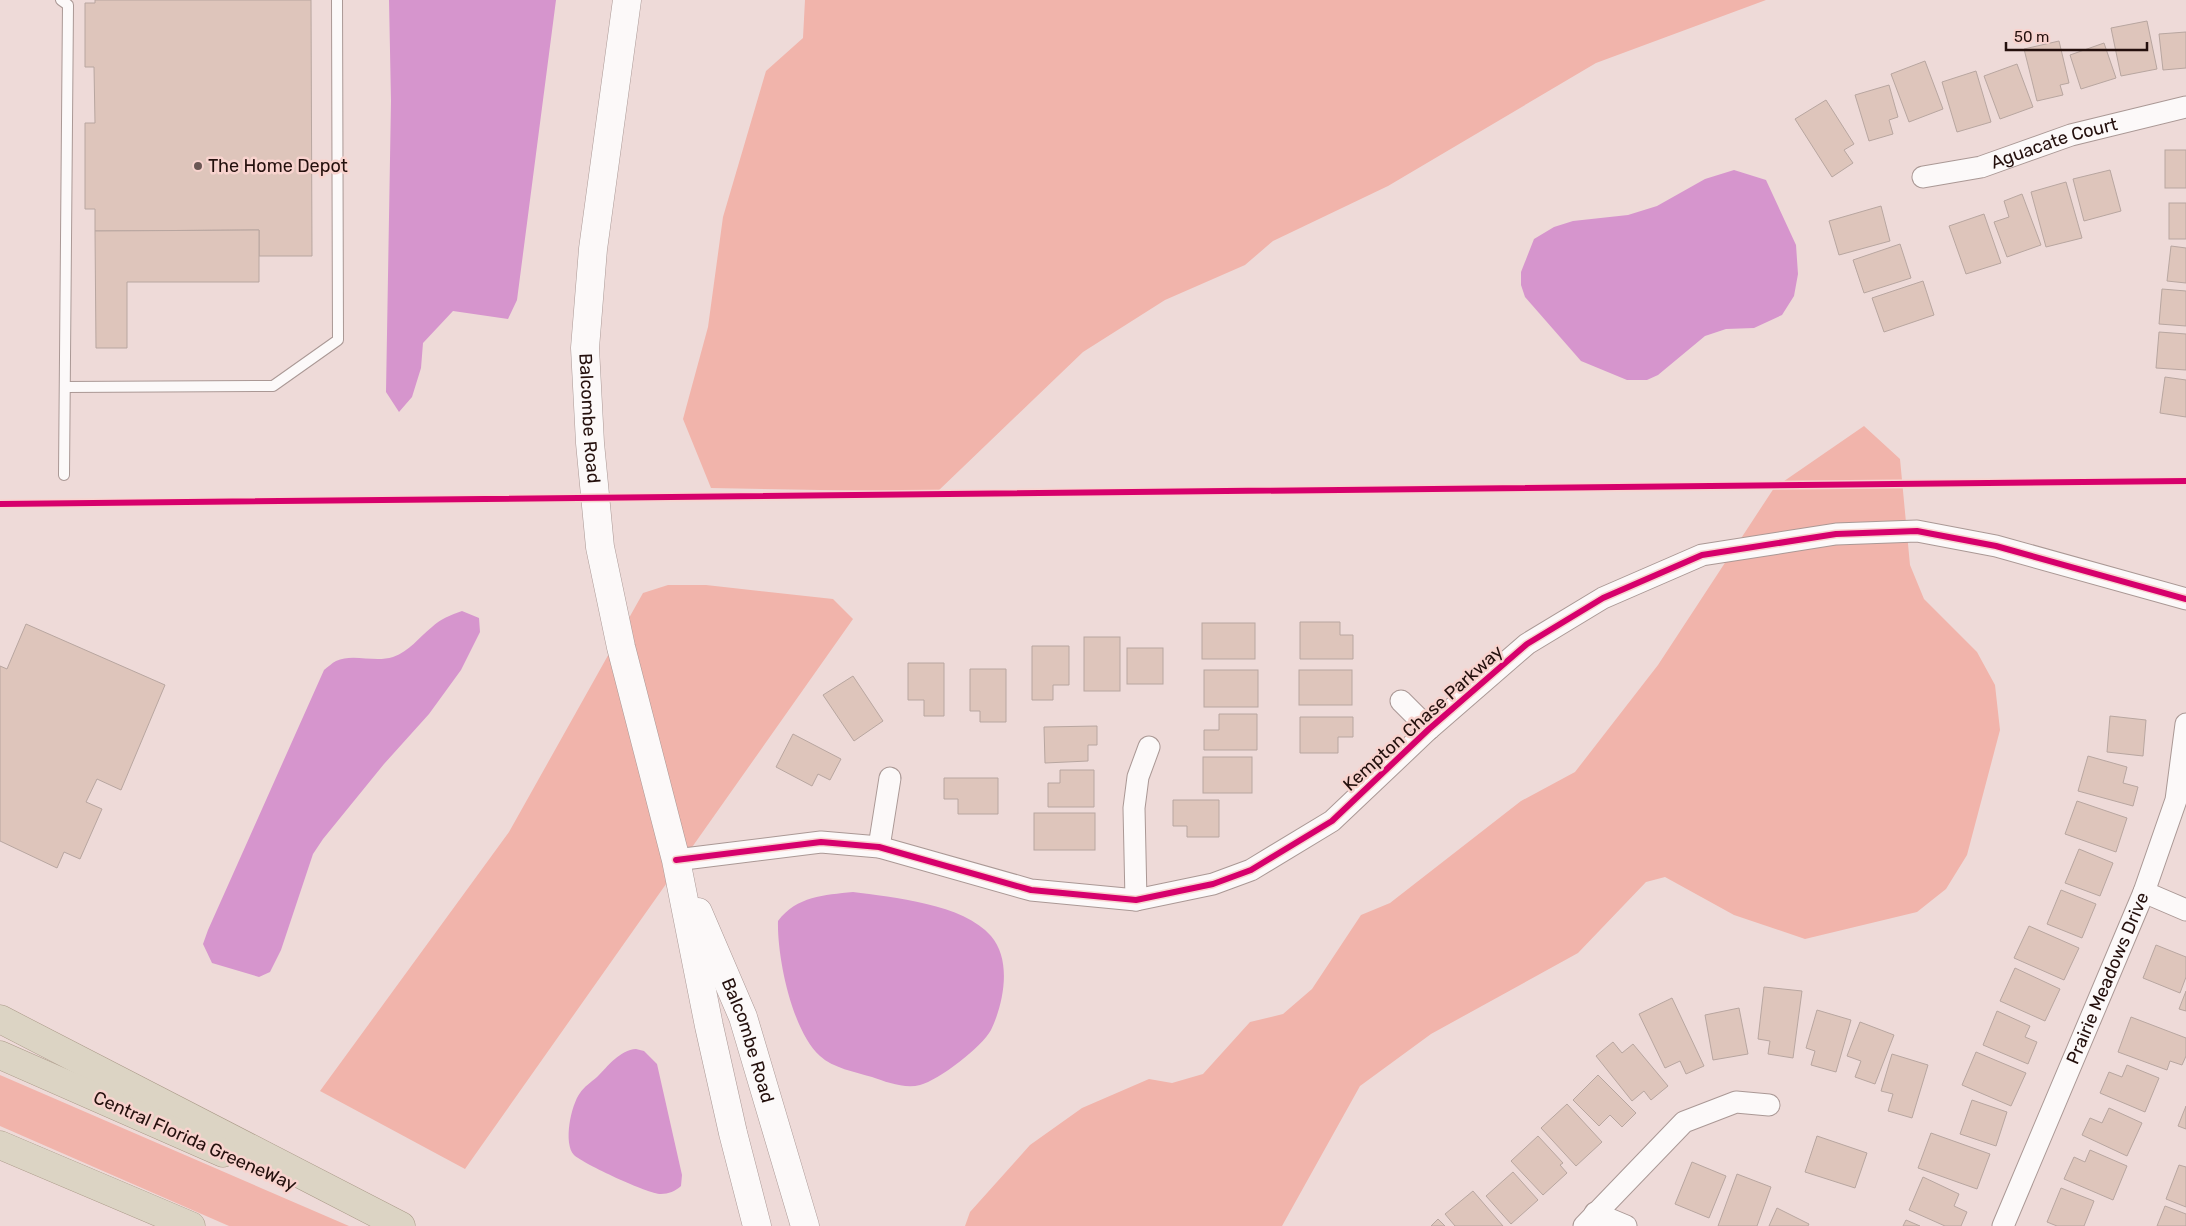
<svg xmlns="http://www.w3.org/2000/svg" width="2186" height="1226" viewBox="0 0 2186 1226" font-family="Rubik,sans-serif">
  <rect width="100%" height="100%" fill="#eedad8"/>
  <g fill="#f1b4ab">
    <path d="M805,0H1766L1596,63L1388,186L1273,241L1245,265L1165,300L1083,352L937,492L711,488L683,419L708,327L723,217L766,71L803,38Z"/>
    <path d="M1864,426L1900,459L1910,565L1924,599L1977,652L1995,685L2000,730L1967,855L1946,889L1917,912L1805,939L1734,915L1665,877L1646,882L1578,953L1431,1034L1360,1086L1282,1226H965L970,1212L1030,1145L1082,1108L1149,1079L1172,1083L1203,1074L1250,1022L1283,1014L1312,989L1361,915L1390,903L1521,801L1575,772L1658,665L1774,488Z"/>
    <path d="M668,585H706L833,599L853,619L465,1169L320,1091L509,832L643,593Z"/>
    <path d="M0,1075L349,1226H229L0,1126Z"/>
  </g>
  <g fill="#d695cd">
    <path d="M389,0H556L517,300L508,319L453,311L423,343L421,368L412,397L399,412L386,392L391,101Z"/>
    <path d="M1734,170L1766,180L1796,245L1798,274L1794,296L1782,315L1754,328L1726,329L1705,336L1658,375L1647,380H1627L1581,361L1525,297L1521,285V272L1534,239L1554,227L1573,221L1628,215L1657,206L1705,179Z"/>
    <path d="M462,611L479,618L480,632L461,670L429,714L384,764L323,839L313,854L281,950L270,972L259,977L212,963L203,944L208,930L324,670C328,667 332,663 336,661C353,653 374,663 393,657C410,651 418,638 432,627C440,619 451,615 462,611Z"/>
    <path d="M853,892C892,897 964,904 991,936C1012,960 1004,1003 991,1030C982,1047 939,1080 920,1085C905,1089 886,1082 872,1077C855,1072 833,1068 820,1056C792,1031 777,957 778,921C797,896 824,895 853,892Z"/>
    <path d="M636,1049L644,1051L657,1064L682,1175L681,1186C676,1191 668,1194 661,1194C648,1194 584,1164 574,1155C563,1143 571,1105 580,1093C584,1087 591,1082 597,1077C608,1066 620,1050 636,1049Z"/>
  </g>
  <g fill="#dec5bb" stroke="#b8a6a0">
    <path d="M95,0H311L312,256H259V230L95,231V209H85V123H95L94,67H85V3H95Z"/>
    <path d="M2147,21L2157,69L2121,76L2111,28Z"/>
    <path d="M2186,32V68L2163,70L2159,34Z"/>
    <path d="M2059,41L2069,83L2060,85L2063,95L2037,101L2024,49Z"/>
    <path d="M2104,43L2116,78L2081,89L2070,55Z"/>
    <path d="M1925,61L1943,109L1909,122L1891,74Z"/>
    <path d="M2017,64L2033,107L2000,119L1984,76Z"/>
    <path d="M1976,71L1991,122L1957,132L1942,82Z"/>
    <path d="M1889,85L1898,117L1889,120L1893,134L1869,141L1855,95Z"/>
    <path d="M1826,100L1854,144L1844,150L1853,163L1832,177L1795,119Z"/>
    <rect x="2165" y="150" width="21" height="38"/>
    <path d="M2110,170L2121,211L2084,221L2073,179Z"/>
    <path d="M2066,182L2082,238L2046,247L2031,192Z"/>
    <path d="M2022,194L2041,245L2007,257L1994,222L2009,217L2004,201Z"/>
    <rect x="2169" y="203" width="17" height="36"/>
    <path d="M1881,206L1890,241L1839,255L1829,221Z"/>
    <path d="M1984,214L2001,263L1966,274L1949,226Z"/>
    <path d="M259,230V282H127V348H96L95,231Z"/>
    <path d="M1900,244L1911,278L1864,293L1853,260Z"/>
    <path d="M2171,246L2186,248V283L2167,281Z"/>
    <path d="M1923,281L1934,315L1884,332L1872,298Z"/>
    <path d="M2162,289L2186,291V326L2159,324Z"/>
    <path d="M2159,332L2186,334V370L2156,368Z"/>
    <path d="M2165,377L2186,380V417L2160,413Z"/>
    <path d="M1300,622H1340V635H1353V659H1300Z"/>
    <rect x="1202" y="623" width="53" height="36"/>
    <path d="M26,624L165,685L121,790L97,779L86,802L102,809L80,859L64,852L57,868L0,841V666L7,669Z"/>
    <rect x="1084" y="637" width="36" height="54"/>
    <path d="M1032,646H1069V685H1053V700H1032Z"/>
    <rect x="1127" y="648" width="36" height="36"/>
    <path d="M908,663H944V716H924V700H908Z"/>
    <path d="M970,669H1006V722H980V711H970Z"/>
    <rect x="1204" y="670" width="54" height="37"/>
    <rect x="1299" y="670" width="53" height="35"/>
    <path d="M853,676L883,721L854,741L823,695Z"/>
    <path d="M1219,714H1257V750H1204V730H1219Z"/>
    <path d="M2110,716L2146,720L2143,756L2107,752Z"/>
    <path d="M1300,717H1353V737H1338V753H1300Z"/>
    <path d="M1097,726V745H1088V761L1045,763L1044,727Z"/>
    <path d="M793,734L841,759L830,780L818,774L812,786L776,767Z"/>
    <path d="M2088,756L2127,767L2123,783L2138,787L2133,806L2078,791Z"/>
    <rect x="1203" y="757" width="49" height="36"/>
    <path d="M1060,770H1094V807H1048V783H1060Z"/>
    <path d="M944,778H998V814H958V799H944Z"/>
    <path d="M1173,800H1219V837H1187V826H1173Z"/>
    <path d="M2077,801L2127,818L2116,852L2065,834Z"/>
    <rect x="1034" y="813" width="61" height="37"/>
    <path d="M2079,849L2113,863L2100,896L2065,883Z"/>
    <path d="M2061,890L2096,904L2082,938L2047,924Z"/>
    <path d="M2029,926L2079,948L2064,980L2014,958Z"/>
    <path d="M2156,945L2186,957V977L2180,993L2143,978Z"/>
    <path d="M2015,968L2060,989L2045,1021L2000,1001Z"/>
    <path d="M1764,987L1802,991L1793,1058L1768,1054L1770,1041L1758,1039Z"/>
    <path d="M2186,991V1011L2179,1009Z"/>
    <path d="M1672,998L1704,1066L1686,1074L1680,1061L1665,1068L1639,1014Z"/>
    <path d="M1739,1008L1748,1054L1713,1060L1705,1015Z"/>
    <path d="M1817,1010L1851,1020L1836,1072L1811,1065L1815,1051L1806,1048Z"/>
    <path d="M1997,1011L2030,1026L2025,1037L2037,1042L2028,1064L1983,1045Z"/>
    <path d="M2131,1017L2186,1038V1056L2182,1065L2170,1061L2167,1070L2118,1052Z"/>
    <path d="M1860,1022L1894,1035L1875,1084L1855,1077L1861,1061L1847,1056Z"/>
    <path d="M1613,1042L1622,1053L1633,1044L1668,1086L1651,1100L1644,1091L1632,1101L1596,1056Z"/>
    <path d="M1976,1052L2026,1073L2011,1106L1962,1085Z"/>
    <path d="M1892,1054L1928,1065L1912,1118L1888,1111L1893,1094L1881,1091Z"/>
    <path d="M2127,1065L2159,1078L2145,1112L2100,1093L2109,1072L2122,1077Z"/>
    <path d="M1598,1075L1636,1113L1622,1127L1610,1115L1599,1126L1573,1100Z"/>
    <path d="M1972,1100L2007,1112L1996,1146L1960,1134Z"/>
    <path d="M1567,1104L1602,1142L1576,1166L1541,1128Z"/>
    <path d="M2186,1106V1129L2178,1126Z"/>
    <path d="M2109,1108L2142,1123L2127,1156L2082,1135L2090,1118L2102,1123Z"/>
    <path d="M1931,1133L1990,1154L1977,1189L1918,1168Z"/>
    <path d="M1538,1136L1563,1163L1560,1165L1567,1173L1543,1195L1511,1161Z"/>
    <path d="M1817,1136L1867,1153L1855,1188L1805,1172Z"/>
    <path d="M2090,1150L2127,1166L2113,1200L2064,1179L2074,1157L2085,1162Z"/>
    <path d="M1692,1162L1726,1176L1709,1218L1675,1204Z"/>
    <path d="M2179,1165L2186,1167V1207L2166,1199Z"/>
    <path d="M1513,1172L1538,1200L1511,1224L1486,1196Z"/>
    <path d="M1737,1174L1771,1187L1757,1226H1718Z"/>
    <path d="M1923,1177L1959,1194L1954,1206L1967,1212L1961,1226H1945L1909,1210Z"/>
    <path d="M2061,1188L2094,1201L2084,1226H2057L2047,1222Z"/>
    <path d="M1473,1191L1503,1226H1455L1445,1214Z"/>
    <path d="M2165,1206L2186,1214V1226H2157Z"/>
    <path d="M1777,1208L1809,1224L1808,1226H1769Z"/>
    <path d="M1438,1219L1445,1226H1431Z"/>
    <path d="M1906,1220L1920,1226H1903Z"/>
  </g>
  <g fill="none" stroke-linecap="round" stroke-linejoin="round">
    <g stroke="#aa9895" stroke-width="12">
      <g id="lane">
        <path d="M61,0L68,5L64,475"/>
        <path d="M65,387L273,386L338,340L337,0"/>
      </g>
    </g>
    <g stroke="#aa9895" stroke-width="23">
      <g id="street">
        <path id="s1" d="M1923,177L1981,167L2071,135L2186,107"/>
        <path d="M1401,701L1429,729"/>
        <path d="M879,847L890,778"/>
        <path d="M676,860L821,842L879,847L1031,890L1136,900L1213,884L1251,870L1332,821L1429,729L1527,644L1603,598L1702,555L1836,534L1917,531L1996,546L2186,599"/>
        <path d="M2144,892L2186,910"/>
        <path d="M1136,900L1134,808L1138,777L1149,747"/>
        <path d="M1595,1213L1626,1226"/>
        <path d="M1584,1226L1684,1122L1736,1102L1769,1105"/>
        <path id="s2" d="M2003,1226L2144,892L2176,800L2186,724"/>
      </g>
    </g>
    <g stroke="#aa9895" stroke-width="29">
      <g id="secondary">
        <path id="s3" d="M627,0L593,249L585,348L590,443L600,547L621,647L676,860L709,1026L733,1133L757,1226"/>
        <path id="s4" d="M698,912L743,1017L805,1226"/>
      </g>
    </g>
    <g stroke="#aa9a88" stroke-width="29">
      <g id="highway">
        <path d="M0,1019L401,1226"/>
        <path d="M0,1055L223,1153"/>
        <path d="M0,1145L191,1226"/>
      </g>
    </g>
    <use href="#lane" stroke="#fcf9f9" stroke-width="10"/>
    <use href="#street" stroke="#fcf9f9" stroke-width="21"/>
    <use href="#secondary" stroke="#fcf9f9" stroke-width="28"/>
    <use href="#highway" stroke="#dcd4c4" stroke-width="28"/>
    <g stroke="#f8d3ce" stroke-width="9">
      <g id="cycleway">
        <path d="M0,504L2186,481"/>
        <path d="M676,860L821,842L879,847L1031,890L1136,900L1213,884L1251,870L1332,821L1429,729L1527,644L1603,598L1702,555L1836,534L1917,531L1996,546L2186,599"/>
      </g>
    </g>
    <use href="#cycleway" stroke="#d6006c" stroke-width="6"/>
  </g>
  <circle fill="#6b5754" stroke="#f8d3ce" stroke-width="2" cx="198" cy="166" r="5"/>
  <g text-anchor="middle" stroke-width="5" stroke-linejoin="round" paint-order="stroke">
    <g font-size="18" fill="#24100d" stroke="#f8d3ce">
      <text dy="6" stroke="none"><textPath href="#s1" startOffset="136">Aguacate Court</textPath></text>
      <text dy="6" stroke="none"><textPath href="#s3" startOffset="421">Balcombe Road</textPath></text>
      <text transform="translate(1423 718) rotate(-42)" y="6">Kempton Chase Parkway</text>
      <text dy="6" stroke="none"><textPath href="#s2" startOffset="269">Prairie Meadows Drive</textPath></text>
      <text dy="6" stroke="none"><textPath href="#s4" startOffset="138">Balcombe Road</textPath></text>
      <text transform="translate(195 1141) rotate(24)" y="6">Central Florida GreeneWay</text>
    </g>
    <g font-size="18" fill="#24100d" stroke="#f8d3ce" text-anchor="start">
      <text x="208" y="172">The Home Depot</text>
    </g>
  </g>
  <path d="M2006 42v8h141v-8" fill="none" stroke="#24100d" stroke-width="2.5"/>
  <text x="2014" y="42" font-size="15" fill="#24100d" stroke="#f8d3ce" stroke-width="4" paint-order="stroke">50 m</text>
</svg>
